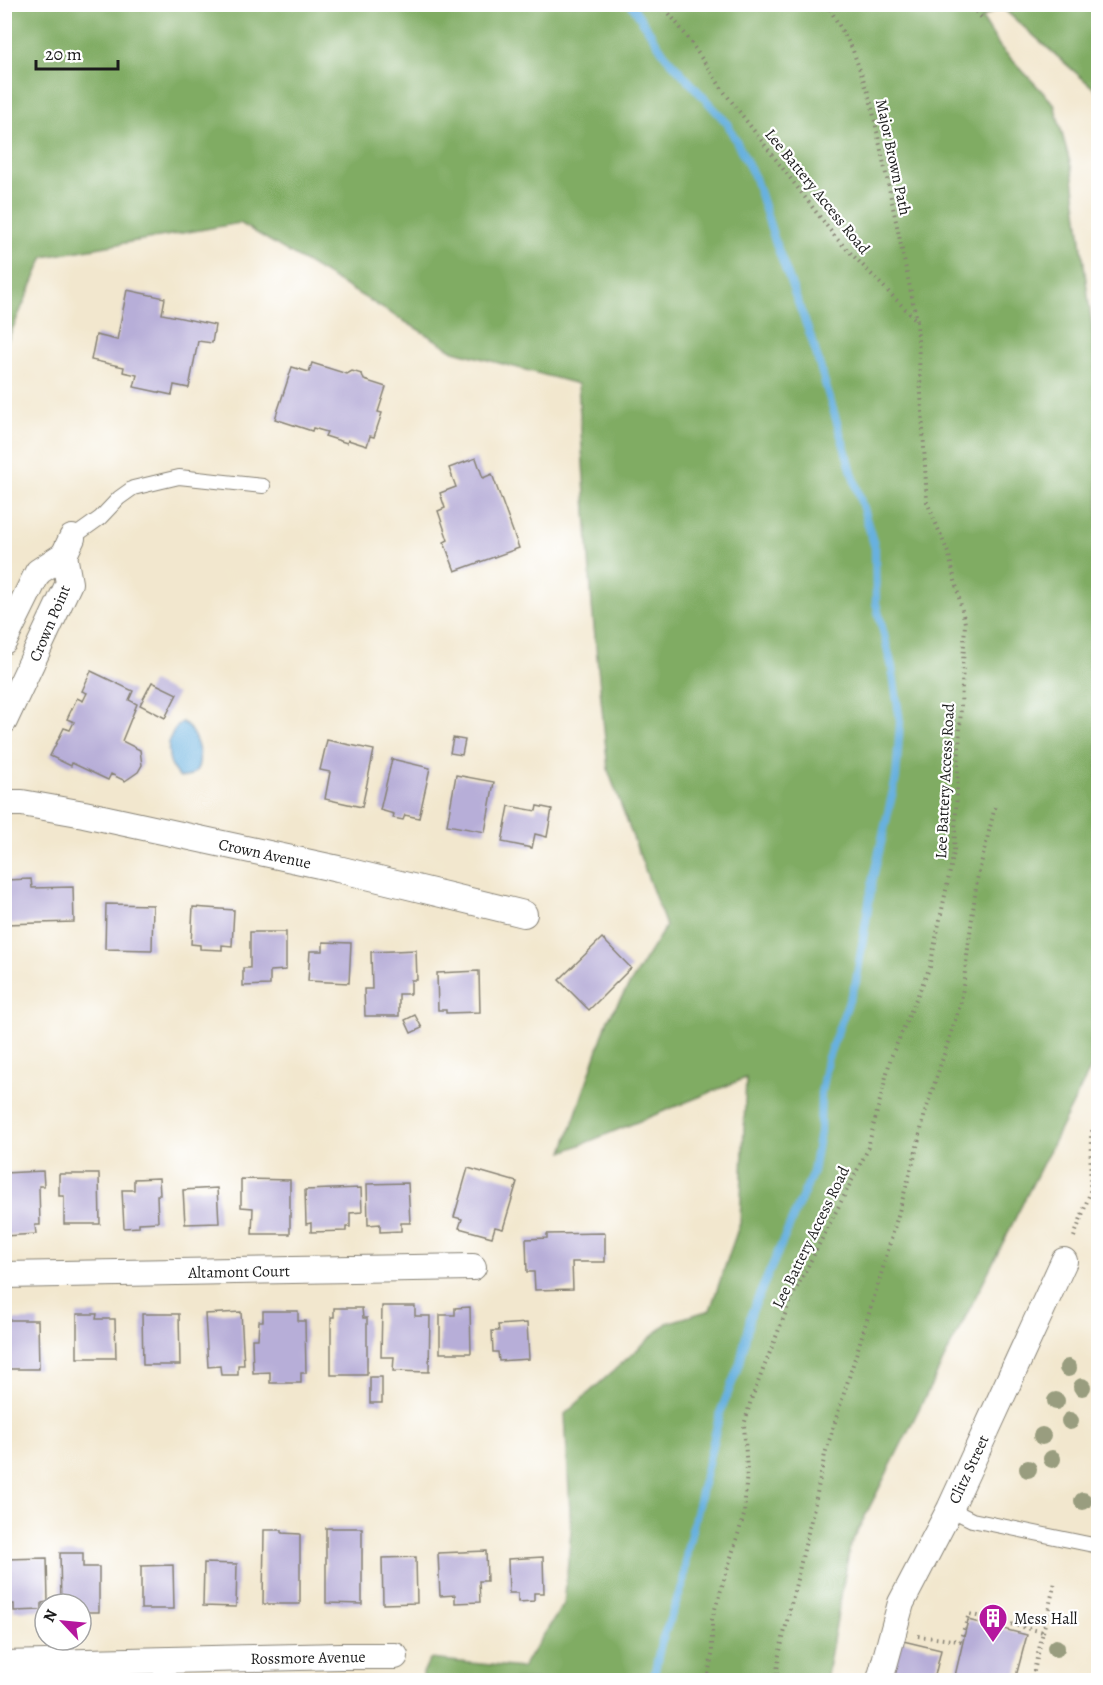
<svg xmlns="http://www.w3.org/2000/svg" width="1103" height="1685" viewBox="0 0 1103 1685" font-family="Alegreya,serif">
  <rect width="100%" height="100%" fill="#fff"/>
  <filter id="ink" filterUnits="userSpaceOnUse"><feTurbulence type="fractalNoise" baseFrequency=".0167" numOctaves="2"/><feDisplacementMap in="SourceGraphic" scale="12" xChannelSelector="R" yChannelSelector="G"/><feConvolveMatrix kernelMatrix="1 2 1 2 8 2 1 2 1" color-interpolation-filters="sRGB"/></filter>
  <filter id="wash" filterUnits="userSpaceOnUse"><feTurbulence type="fractalNoise" baseFrequency=".008" numOctaves="4" result="noise"/><feDisplacementMap in="SourceGraphic" scale="24" xChannelSelector="R" yChannelSelector="G"/><feGaussianBlur stdDeviation="1.35" result="paint"/><feColorMatrix in="noise" values="0 0 0 0 0 0 0 0 0 0 0 0 0 0 0 0 0 1.4 0 .05"/><feComposite in="paint" operator="in"/></filter>
  <g filter="url(#wash)">
    <rect width="100%" height="100%" fill="#f2e7ce"/>
    <path fill="#80ac64" stroke="#4e6440" stroke-width="1.5" d="M5,4L1098,5V92L1001,7L982,18L1000,47L1054,104L1072,170L1092,327L1098,394V1054L850,1546L826,1680H423V1673L430,1659L522,1668L564,1604L571,1532L565,1414L667,1323L710,1310L740,1223L746,1078L563,1152L608,1019L666,926L608,770L592,606L578,384L454,351L240,223L44,257L5,346Z"/>
    <path fill="#67b1df" stroke="#42667e" stroke-width="1.5" d="M182,722C199,732 212,780 179,777C165,763 164,735 182,722Z"/>
    <g fill="none" stroke-linecap="round" stroke-linejoin="round">
      <path stroke="#67b1df" stroke-width="8" d="M631,4L665,55L727,123L755,178L775,241L812,340L875,548L876,603L892,667L900,722L896,778L873,878L856,982L827,1060L821,1093L820,1132L813,1172L751,1314L740,1363L720,1413L687,1551L683,1584L661,1643L653,1680"/>
    </g>
    <g id="blocks">
      <g fill="#b7aed8">
        <path d="M127,290L165,298L162,314L215,325L212,343L198,341L189,388L174,385L172,395L134,387L137,375L123,372L124,367L91,360L96,335L117,340Z"/>
        <path d="M312,363L347,374L352,371L362,374L364,380L386,387L378,412L382,413L374,437L370,436L367,446L348,440L347,443L325,436L327,432L313,428L312,431L275,419L292,367L309,372Z"/>
        <path d="M476,458L483,478L492,474L519,548L455,571L444,542L448,540L438,511L445,508L440,493L456,487L449,468Z"/>
        <path d="M91,671L133,691L129,700L137,704L122,741L140,750L142,765L138,772L125,781L111,774L108,780L72,763L71,766L50,756L64,728L70,730L74,722L67,719L77,698L83,701L87,693L82,691Z"/>
        <path d="M152,682L177,694L165,718L140,705Z"/>
        <path d="M453,738L465,740L462,755L450,753Z"/>
        <path d="M327,740L374,750L362,807L325,799L330,772L320,770Z"/>
        <path d="M392,759L430,768L419,818L405,815L403,820L393,818L394,814L380,810Z"/>
        <path d="M456,775L494,782L485,832L447,825Z"/>
        <path d="M509,806L536,811L537,806L552,809L547,837L535,834L532,848L502,842Z"/>
        <path d="M31,879L32,888L73,887L74,922L4,924V880Z"/>
        <path d="M106,904L153,905L152,950L105,949Z"/>
        <path d="M193,907L234,910L232,946L222,945V950L200,949V945L191,944Z"/>
        <path d="M250,932H286V970L270,971V985L243,986V968H250Z"/>
        <path d="M602,938L631,968L589,1010L559,980Z"/>
        <path d="M323,942L351,943L349,983L308,981L310,951H323Z"/>
        <path d="M416,950L417,980H411V994H399V1016H365L364,989H372L371,952Z"/>
        <path d="M479,971L480,1012L446,1013V1010H438L437,973Z"/>
        <path d="M415,1015L422,1028L411,1033L405,1020Z"/>
        <path d="M468,1168L517,1182L503,1229L495,1227L492,1237L459,1228L462,1219L454,1217Z"/>
        <path d="M43,1171L44,1186H39L40,1225H35L36,1234L4,1236V1173Z"/>
        <path d="M59,1174H99L100,1224H64V1196H59Z"/>
        <path d="M159,1178L160,1195H157L158,1222L139,1223V1227L124,1228L122,1190H134V1179Z"/>
        <path d="M241,1179L290,1180V1234H252L253,1208L241,1207Z"/>
        <path d="M408,1183L410,1223H401V1231L380,1232V1224L368,1225L367,1184Z"/>
        <path d="M217,1188L219,1223L185,1224L183,1190Z"/>
        <path d="M361,1188L362,1212L350,1213V1227H346V1231L311,1232V1223L306,1224L305,1190Z"/>
        <path d="M605,1233V1262H572L573,1289L535,1290L534,1272H527L526,1239L547,1238V1234Z"/>
        <path d="M382,1306H415V1316H430L429,1372L393,1371L394,1357H381Z"/>
        <path d="M470,1307L471,1353H440V1315H455V1308Z"/>
        <path d="M334,1308H362L363,1318H367V1375H331V1317H334Z"/>
        <path d="M263,1311H298V1321H305L306,1373H301V1383H270V1372L253,1373L252,1339H258L259,1321H263Z"/>
        <path d="M241,1312L244,1365H238V1375H221L220,1366L208,1367L205,1314Z"/>
        <path d="M77,1314H97L96,1319H115L116,1358H77Z"/>
        <path d="M142,1314H179L180,1365H143Z"/>
        <path d="M6,1320H38L39,1369H7Z"/>
        <path d="M527,1323L529,1359L499,1361L498,1352H493L492,1331H499L498,1325Z"/>
        <rect x="370" y="1377" width="12" height="26"/>
        <path d="M326,1528H362V1604L326,1603Z"/>
        <path d="M264,1530H282V1533L300,1534V1604H263Z"/>
        <path d="M486,1551L487,1581H479L480,1602L455,1603V1595L440,1596L438,1553Z"/>
        <path d="M60,1553H83V1567H99V1612H81V1604H61Z"/>
        <path d="M416,1557L417,1603L383,1604L382,1558Z"/>
        <path d="M543,1557L544,1593H534V1601L518,1602V1593H509L508,1559Z"/>
        <path d="M47,1558L48,1602L42,1603V1610L14,1611V1604H5L4,1559Z"/>
        <path d="M204,1563L237,1564L236,1607L203,1606Z"/>
        <path d="M173,1565L174,1609H141V1566Z"/>
        <path d="M968,1620L1027,1635L1015,1680H954Z"/>
        <path d="M899,1640L941,1650L934,1680H890Z"/>
      </g>
    </g>
  </g>
  <g filter="url(#ink)">
    <use href="#blocks" fill-opacity="0" stroke="#878275" stroke-width="1.5"/>
    <g fill="none" stroke-linecap="round" stroke-linejoin="round">
      <g stroke="#878275" stroke-width="16">
        <g id="lane">
          <path d="M72,538L100,518L119,498L133,488L179,477L263,486"/>
          <path d="M950,1509L972,1520L1098,1546"/>
        </g>
      </g>
      <g stroke="#878275" stroke-width="28">
        <g id="street">
          <path d="M4,641L38,572L64,555L72,538"/>
          <path d="M4,721L69,583L64,555"/>
          <path d="M4,803H22L84,814L338,869L524,914"/>
          <path d="M4,1275L473,1267"/>
          <path d="M4,1664L341,1656H395"/>
          <path d="M880,1680L901,1603L950,1509L1064,1261"/>
        </g>
      </g>
      <g stroke="#878275" stroke-width="4" stroke-dasharray="1.5 4.5" stroke-linecap="butt">
        <path d="M662,4L685,34L725,93L836,238L917,321L927,502L949,555L965,623L954,852L930,967L891,1057L867,1151L791,1299L751,1400L744,1425L747,1470L744,1515L712,1619V1655L707,1680"/>
        <path d="M827,4L852,48L870,98L917,321"/>
        <path d="M967,4L982,18"/>
        <path d="M1074,1237L1090,1193L1091,1134L1098,1116"/>
        <path d="M1043,1632L1055,1582"/>
        <path d="M918,1636L960,1641L969,1614L1043,1632L1032,1680"/>
        <path d="M776,1680L779,1655L815,1503L825,1454L880,1278L914,1159L925,1113L961,1002L977,880L995,807"/>
      </g>
      <use href="#lane" stroke="#fff" stroke-width="14"/>
      <use href="#street" stroke="#fff" stroke-width="26"/>
    </g>
    <g fill="#999d7f">
      <circle cx="1068" cy="1368" r="9"/>
      <circle cx="1082" cy="1387" r="9"/>
      <circle cx="1056" cy="1401" r="9"/>
      <circle cx="1070" cy="1421" r="9"/>
      <circle cx="1042" cy="1436" r="9"/>
      <circle cx="1052" cy="1459" r="9"/>
      <circle cx="1028" cy="1469" r="9"/>
      <circle cx="1083" cy="1501" r="9"/>
      <circle cx="1056" cy="1648" r="9"/>
    </g>
  </g>
  <defs>
    <g id="building-pin" transform="scale(1.5)"><path d="M0 17L-7.5 6A9.5 9.5 0 1 1 7.5 6Z" fill="#b5179e" stroke="#fff"/><path d="M-4-6H4V6H1V3H-1V6H-4ZM-2.5-4.3h1.7v1.8h-1.7ZM.8-4.3h1.7v1.8H.8ZM-2.5-1h1.7V.8h-1.7ZM.8-1h1.7V.8H.8Z" fill="#fff"/></g>
  </defs>
  <g fill-rule="evenodd">
    <use href="#building-pin" x="993" y="1618"/>
  </g>
  <g text-anchor="middle" stroke-width="4.5" stroke-linejoin="round" paint-order="stroke">
    <g font-size="16" fill="#1c1c1c" stroke="#fff">
      <text transform="translate(894 157) rotate(78)" y="6">Major Brown Path</text>
      <text transform="translate(818 191) rotate(51)" y="6">Lee Battery Access Road</text>
      <text transform="translate(49 623) rotate(-67)" y="6">Crown Point</text>
      <text transform="translate(944 781) rotate(-87)" y="6">Lee Battery Access Road</text>
      <text transform="translate(265 853) rotate(12)" y="6">Crown Avenue</text>
      <text transform="translate(810 1237) rotate(-64)" y="6">Lee Battery Access Road</text>
      <text transform="translate(239 1271) rotate(-1)" y="6">Altamont Court</text>
      <text transform="translate(968 1469) rotate(-65)" y="6">Clitz Street</text>
      <text transform="translate(308 1657) rotate(-1)" y="6">Rossmore Avenue</text>
    </g>
    <g font-size="16" fill="#1c1c1c" stroke="#fff" text-anchor="start">
      <text x="1014" y="1624">Mess Hall</text>
    </g>
  </g>
  <rect width="1103" height="1685" fill="none" stroke="#fff" stroke-width="24"/>
  <g transform="translate(63 1622) rotate(296)"><circle r="28" fill="#ffffff" stroke="#a4a4a4" stroke-width="1.5"/>
  <path d="M0-4.5L10 22L0 15L-10 22Z" fill="#b5179e"/>
  <text y="-9" font-size="16" font-weight="bold" text-anchor="middle" fill="#1c1c1c">N</text>
  </g>
  <path d="M36 60v9h82v-9" fill="none" stroke="#1c1c1c" stroke-width="3"/>
  <text x="45" y="60" font-size="18" fill="#1c1c1c" stroke="#ffffff" stroke-width="4.5" paint-order="stroke">20 m</text>
</svg>
